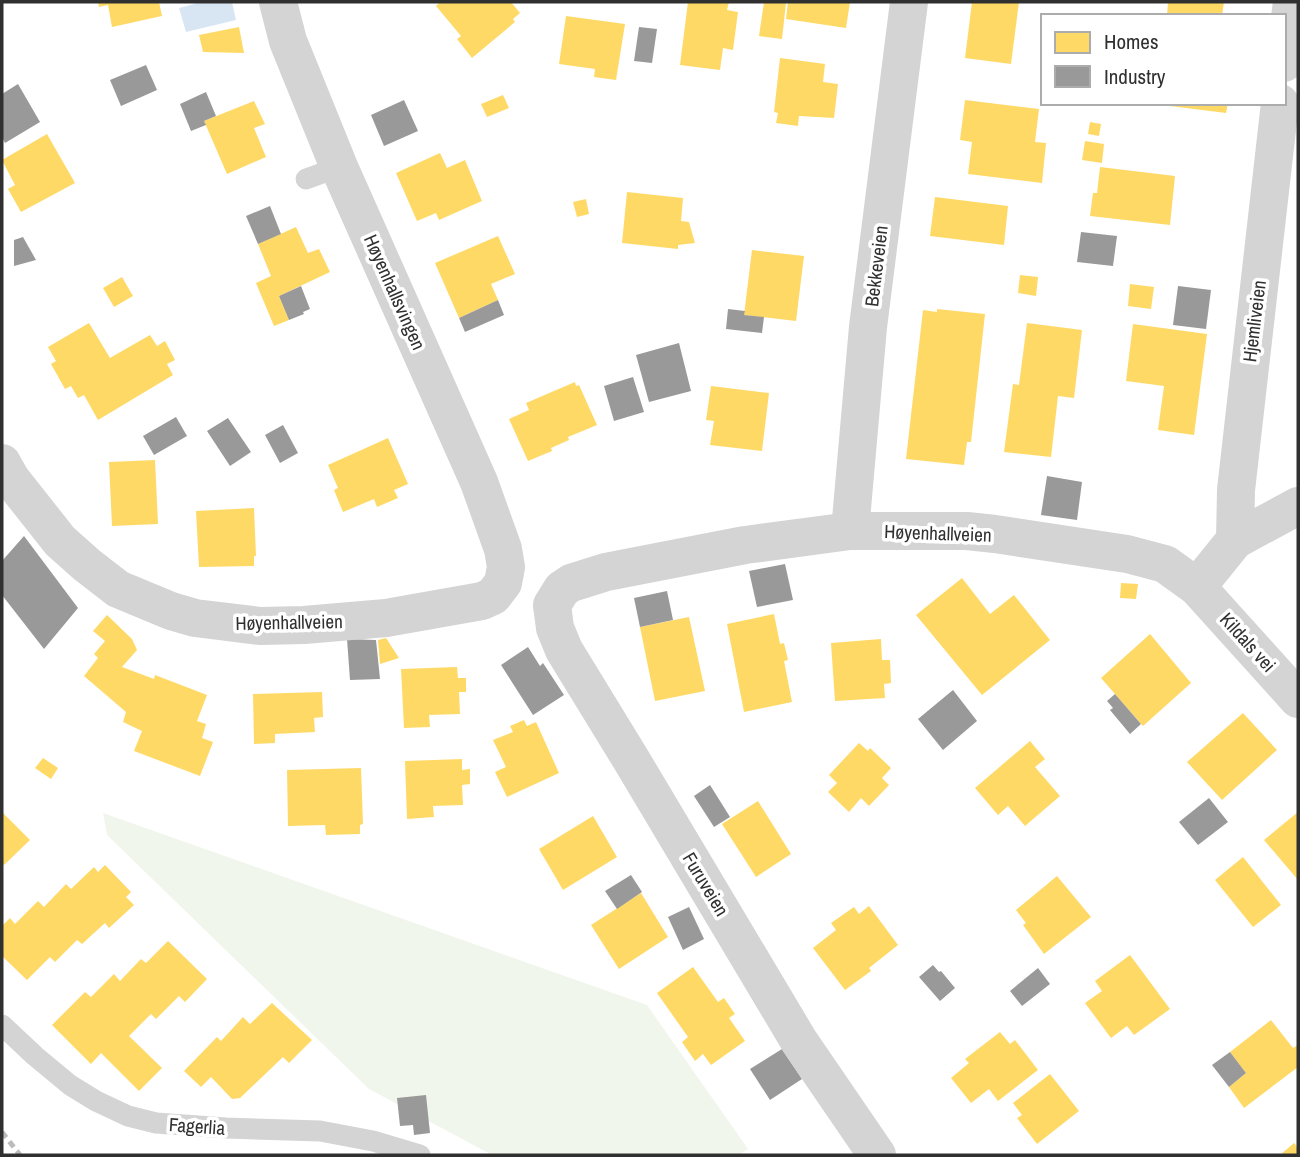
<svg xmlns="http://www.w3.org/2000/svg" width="1300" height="1157" viewBox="0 0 1300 1157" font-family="'Archivo Narrow',sans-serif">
  <rect width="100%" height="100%" fill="#fff"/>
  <path fill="#f1f6ec" d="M103,813L647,1005L748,1149L738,1155H492L369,1089L107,835Z"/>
  <path fill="#d8e6f4" d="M202,2H232L236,20L186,32L179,8Z"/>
  <g fill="#ffd966">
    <path d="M98,2H159L162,16L112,27L108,5L99,7Z"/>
    <path d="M440,2H511L520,13L513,19L515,22L472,58L457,39L461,36L436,6Z"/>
    <path d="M688,2H729L727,10L738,12L733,50L723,48L720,70L680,65Z"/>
    <path d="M764,2L786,3L782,39L759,36Z"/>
    <path d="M788,2H850L846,28L786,19Z"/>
    <path d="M972,2H1019L1011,64L965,58Z"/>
    <path d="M1168,2H1224L1222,16H1167Z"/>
    <path d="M566,16L625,24L616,80L594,77L595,69L559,64Z"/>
    <path d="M239,27L244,53L203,52L199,35Z"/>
    <path d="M780,58L825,64L823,82L838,84L834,118L799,116L798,126L776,123L778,113L774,112Z"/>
    <path d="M503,95L509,108L487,117L481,104Z"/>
    <path d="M965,100L1039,109L1035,142L1046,143L1042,183L968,174L972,142L960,140Z"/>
    <path d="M254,101L265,124L254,128L266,157L227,174L204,121Z"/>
    <path d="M1170,103H1228L1226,113L1170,106Z"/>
    <path d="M1090,122L1101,124L1099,136L1088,134Z"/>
    <path d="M47,134L75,183L21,212L8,189L15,185L2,160Z"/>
    <path d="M1085,141L1104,144L1102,163L1082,160Z"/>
    <path d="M440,153L447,168L465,160L482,201L439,220L436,213L417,221L396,173Z"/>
    <path d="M1100,167L1175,176L1170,225L1090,216L1093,193H1097Z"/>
    <path d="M627,192L683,198L681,221L689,222L695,243L678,245V249L622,243Z"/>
    <path d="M935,197L1008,206L1004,245L930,236Z"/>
    <path d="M586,199L589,214L577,217L573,202Z"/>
    <path d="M296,227L308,253L319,249L330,272L279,296L289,320L274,326L256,283L271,276L258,244Z"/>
    <path d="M498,236L515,274L491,284L498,300L459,318L435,263Z"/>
    <path d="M752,250L804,256L796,321L744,315Z"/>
    <path d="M1020,275L1038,277L1036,296L1018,293Z"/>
    <path d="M122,277L133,296L114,307L103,288Z"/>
    <path d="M1130,284L1154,287L1151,309L1128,306Z"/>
    <path d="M937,309L985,314L971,442H967L964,465L906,459L923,310L937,312Z"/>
    <path d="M89,323L110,358L150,335L157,346L165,341L175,360L167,364L173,375L98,420L84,395L78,398L71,386L65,389L51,364L56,361L48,347Z"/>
    <path d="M1027,323L1082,330L1074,398L1058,396L1051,457L1004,452L1013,384L1019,385Z"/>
    <path d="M1133,324L1207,334L1194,435L1158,430L1164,386L1126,381Z"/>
    <path d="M575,382L576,386L579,385L597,425L568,437L569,440L551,448L552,451L528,461L509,419L529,410L526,403Z"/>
    <path d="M711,386L769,393L762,451L710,445L714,421L706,420Z"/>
    <path d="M388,438L408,484L394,490L398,498L377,507L374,499L343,512L334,490L338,488L328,465Z"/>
    <path d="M155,460L158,524L112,526L109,462Z"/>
    <path d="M254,508L256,556H254V566L199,567L196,511Z"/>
    <path d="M962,578L990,614L1014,595L1050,640L982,695L916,615Z"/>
    <path d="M1121,583L1138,584L1136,599L1120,598Z"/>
    <path d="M774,614L780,644L784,643L788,660L784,661L792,702L744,712L727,624Z"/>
    <path d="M107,615L132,639L137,650L122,667L154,679L155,675L207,695L197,721L206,724L202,738L213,742L200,776L134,751L142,731L123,722L126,712L84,676L98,658L94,654L105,641L93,631Z"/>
    <path d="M689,617L705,691L655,701L640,627Z"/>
    <path d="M1150,634L1191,683L1143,726L1101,678Z"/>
    <path d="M386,638L399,658L380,664L378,640Z"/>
    <path d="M881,639L882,660H890L891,683L884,684L885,698L835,701L831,643Z"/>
    <path d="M457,667L458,678H466V692H459L460,714L429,715L430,727L404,728L401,669Z"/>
    <path d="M322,692L323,717L314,718L315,732L275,734V743L254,744L253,694Z"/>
    <path d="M1243,713L1277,750L1222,800L1187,762Z"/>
    <path d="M524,720L527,726L536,722L559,773L507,797L495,772L506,767L493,740L513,732L510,726Z"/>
    <path d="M1030,741L1045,759L1035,767L1060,796L1025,826L1008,806L998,815L975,788Z"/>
    <path d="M859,743L868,751L870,748L891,768L882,778L889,785L869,806L861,798L849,812L828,792L837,783L829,775Z"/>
    <path d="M43,758L58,768L51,779L35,768Z"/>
    <path d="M462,759V770L470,769V784L462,785L463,805L433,806L434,817L407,819L405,761Z"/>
    <path d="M361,768L363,824L360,825V834L326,835L325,825L288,826L287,770Z"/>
    <path d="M758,801L791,854L756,877L722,824Z"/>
    <path d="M2,812L30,840L4,865L2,862Z"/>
    <path d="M1298,812V880L1264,840Z"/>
    <path d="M593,816L617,857L563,890L539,849Z"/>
    <path d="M1243,857L1281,905L1253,927L1215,880Z"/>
    <path d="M105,865L131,892L126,897L134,905L109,928L105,923L82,944L77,940L55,962L50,957L27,980L2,956V926L10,918L15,924L38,901L44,907L66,884L71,889L94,867L98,872Z"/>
    <path d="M1057,876L1091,917L1044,954L1023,925L1026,923L1016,910Z"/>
    <path d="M641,893L668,937L619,969L591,925Z"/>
    <path d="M869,906L898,945L869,968L871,971L845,990L813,948L836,930L831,923L854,907L859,914Z"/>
    <path d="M168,941L207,979L185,1002L179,996L156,1019L151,1014L129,1036L162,1068L139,1091L101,1053L91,1064L52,1025L85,992L91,997L114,974L120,981L141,959L146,963Z"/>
    <path d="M1130,955L1170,1009L1134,1035L1127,1026L1111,1038L1085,1003L1102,991L1095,981Z"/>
    <path d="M693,967L718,1002L724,998L735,1014L729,1018L745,1041L711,1065L703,1054L695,1061L682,1042L688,1037L657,993Z"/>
    <path d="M272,1003L312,1040L289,1063L283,1057L240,1098L232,1099L211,1077L201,1087L184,1071L217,1037L221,1041L243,1017L250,1024Z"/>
    <path d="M1271,1020L1293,1048L1298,1045V1067L1244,1108L1229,1087L1246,1073L1230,1052Z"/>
    <path d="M1000,1032L1010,1044L1015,1040L1038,1070L998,1101L989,1089L971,1103L951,1078L969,1063L965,1059Z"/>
    <path d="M1050,1074L1079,1111L1037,1144L1017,1118L1022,1115L1013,1103Z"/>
    <path d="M1294,1143L1298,1148V1155H1280Z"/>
  </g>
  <g fill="#999">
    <path d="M639,27L657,29L652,63L634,61Z"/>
    <path d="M146,65L157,90L121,106L110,80Z"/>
    <path d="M18,84L40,122L5,143L2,137V94Z"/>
    <path d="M206,92L216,116L204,121L206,125L191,131L180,104Z"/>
    <path d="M404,100L418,131L384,146L371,115Z"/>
    <path d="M270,206L281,234L258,244L246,216Z"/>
    <path d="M1081,232L1117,236L1113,266L1077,262Z"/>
    <path d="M23,237L36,260L14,266V240Z"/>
    <path d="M301,286L310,309L303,312L304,314L289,320L279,296Z"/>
    <path d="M1178,286L1211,290L1206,329L1173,325Z"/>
    <path d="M498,300L504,315L465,332L459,318Z"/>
    <path d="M728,309L745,311L744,315L764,317L762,333L726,329Z"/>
    <path d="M679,343L691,391L649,402L636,355Z"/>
    <path d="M633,377L644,412L614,421L604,386Z"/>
    <path d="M176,417L187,436L154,455L143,436Z"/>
    <path d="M228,418L251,452L230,466L207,431Z"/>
    <path d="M283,425L298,453L280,463L265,435Z"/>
    <path d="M1047,476L1082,482L1077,520L1041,515Z"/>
    <path d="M24,536L78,608L44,649L2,595V561Z"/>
    <path d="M785,564L793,600L757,607L749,571Z"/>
    <path d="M667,591L673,620L640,627L634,598Z"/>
    <path d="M347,639L376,640L380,679L350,680Z"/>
    <path d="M528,647L540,666L543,663L564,695L533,715L501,665Z"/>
    <path d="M953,690L977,721L943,750L918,719Z"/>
    <path d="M1115,694L1141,724L1130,734L1110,710L1113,708L1107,701Z"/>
    <path d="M710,785L730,817L714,827L694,796Z"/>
    <path d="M1209,798L1228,822L1198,845L1179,822Z"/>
    <path d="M631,875L642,892L617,909L605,891Z"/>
    <path d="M689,907L704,939L683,950L668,917Z"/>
    <path d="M933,965L939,972L941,971L955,988L940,1001L919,977Z"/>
    <path d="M1038,968L1050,984L1022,1006L1010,991Z"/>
    <path d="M782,1049L802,1079L770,1100L750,1069Z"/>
    <path d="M1230,1052L1246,1073L1229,1087L1212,1065Z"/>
    <path d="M426,1095L430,1133L414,1135L413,1125L400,1126L397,1098Z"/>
  </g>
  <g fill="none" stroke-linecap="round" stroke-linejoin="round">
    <g stroke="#d4d4d4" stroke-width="21">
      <path d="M306,179L339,167"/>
      <path d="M2,1025L35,1056L70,1085L96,1101L128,1116L156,1123L226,1128L320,1131L373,1141L420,1155"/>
    </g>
    <g stroke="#d4d4d4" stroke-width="38">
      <path d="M1284,63L1292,2"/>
      <path d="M2,463L11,479L60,541L87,565L118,589L171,611L195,618L260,626L304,625L386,618L482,601L493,596L503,583L506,567L503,549L479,482L339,167L288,41L278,2"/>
      <path d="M850,531L868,327L909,2"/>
      <path d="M1235,540L1236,490L1280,103"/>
      <path d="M1197,587L1235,540L1298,506"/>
      <path d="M877,1155L799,1041L632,761L564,650L555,628L552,605L562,589L571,583L606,572L745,545L850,531H967L995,534L1127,554L1165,564L1197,587L1298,699"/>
    </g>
    <path stroke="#bcbcbc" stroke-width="5" stroke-dasharray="7 5" stroke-linecap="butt" d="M2,1132L20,1155"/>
  </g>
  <g text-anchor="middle" stroke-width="7" stroke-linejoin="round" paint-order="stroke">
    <g font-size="19" fill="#303030" stroke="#fff">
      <text transform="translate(876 266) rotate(-83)" y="7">Bekkeveien</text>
      <text transform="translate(395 292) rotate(66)" y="7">Høyenhallsvingen</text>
      <text transform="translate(1254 321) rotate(-83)" y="7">Hjemliveien</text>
      <text transform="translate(938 533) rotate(2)" y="7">Høyenhallveien</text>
      <text transform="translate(289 622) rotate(-1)" y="7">Høyenhallveien</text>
      <text transform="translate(1248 642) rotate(48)" y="7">Kildals vei</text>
      <text transform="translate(706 884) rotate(59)" y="7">Furuveien</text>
      <text transform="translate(197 1126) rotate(4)" y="7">Fagerlia</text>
    </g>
  </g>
  <rect width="1300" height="1157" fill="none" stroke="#303030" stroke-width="7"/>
  <rect x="1041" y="14" width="245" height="91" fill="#ffffff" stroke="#acacac" stroke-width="2"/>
  <rect x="1055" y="32" width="35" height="21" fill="#ffd966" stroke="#acacac" stroke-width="2"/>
  <text x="1104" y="49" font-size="21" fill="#303030">Homes</text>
  <rect x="1055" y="66" width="35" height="21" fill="#999999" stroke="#acacac" stroke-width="2"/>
  <text x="1104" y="84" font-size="21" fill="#303030">Industry</text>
</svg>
